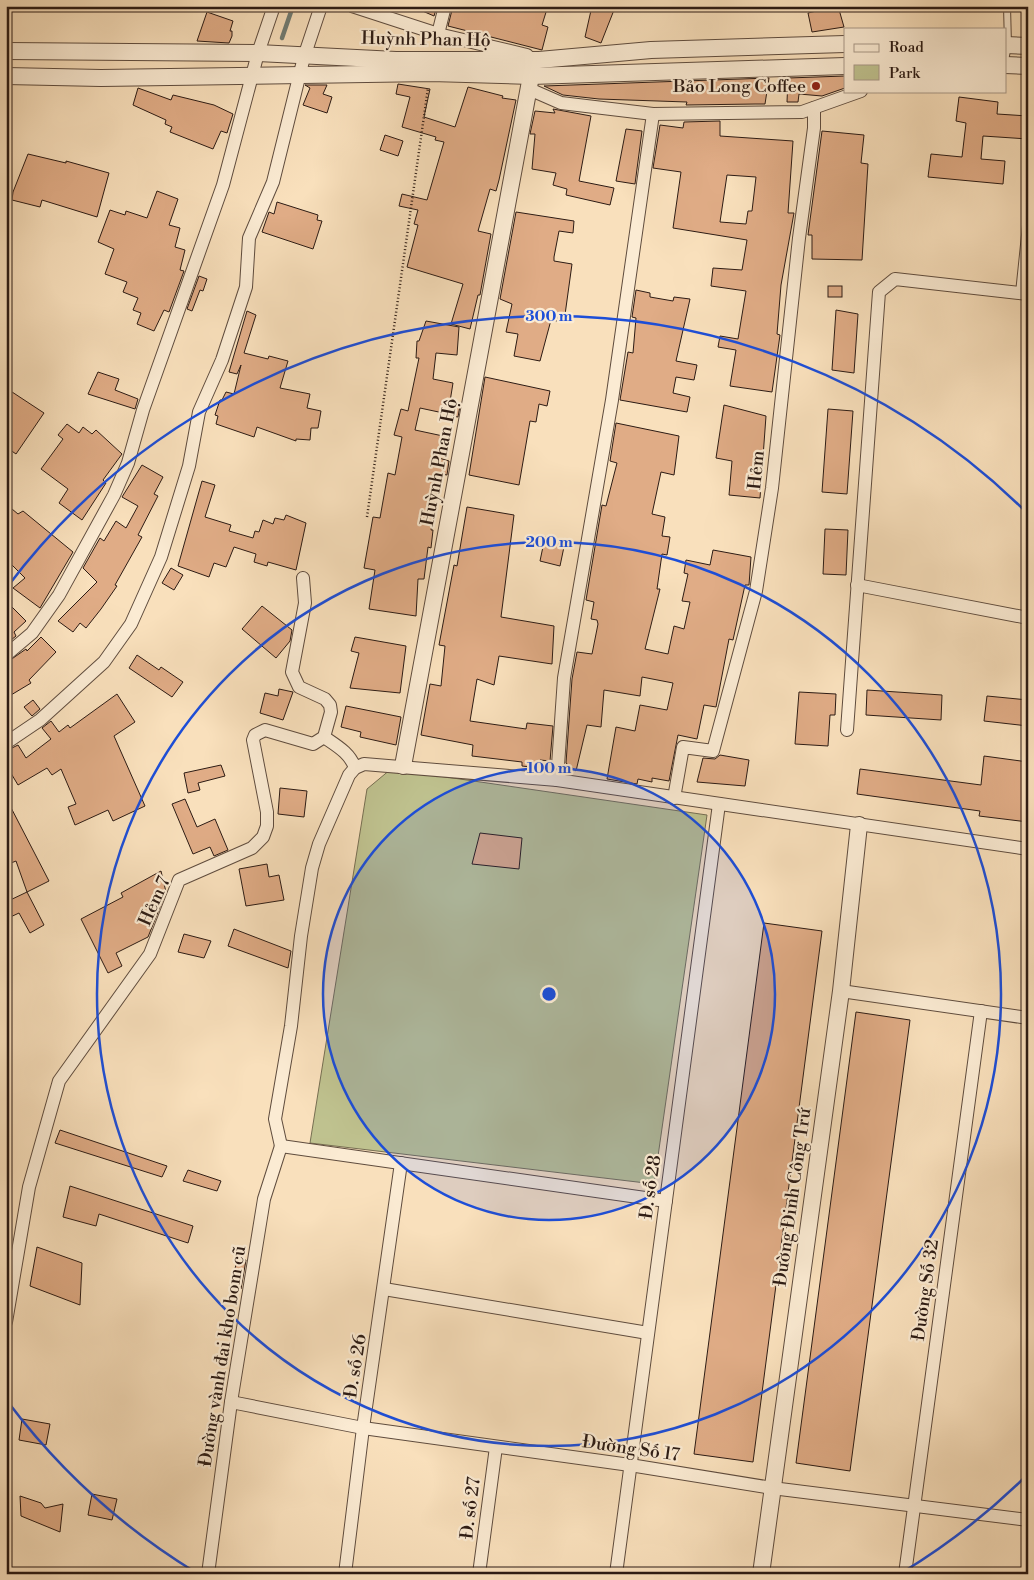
<svg xmlns="http://www.w3.org/2000/svg" width="1034" height="1580" viewBox="0 0 1034 1580" font-family="'Libre Bodoni',serif">
  <rect width="100%" height="100%" fill="#f9e0bc"/>
  <filter id="stains"><feTurbulence type="fractalNoise" baseFrequency=".004" numOctaves="4"/><feColorMatrix values="0 0 0 0 .2 0 0 0 0 .09 0 0 0 0 .02 0 0 0 .5 -.17"/></filter>
  <radialGradient id="worn" r=".72"><stop offset=".6" stop-color="#630" stop-opacity="0"/><stop offset="1" stop-color="#630" stop-opacity=".3"/></radialGradient>
  <path fill="#bfc28f" stroke="#766e52" d="M391,769L707,815L654,1184L310,1143L367,789Z"/>
  <g fill="none" stroke-linecap="round" stroke-linejoin="round">
    <path stroke="#707c74" stroke-width="4.5" d="M282,38L293,6"/>
  </g>
  <g fill="#e0ac86" stroke="#2c1b14" fill-rule="evenodd">
    <path d="M411,6H437L434,16Z"/>
    <path d="M453,6H538L547,9L542,25L548,27L542,50L448,26Z"/>
    <path d="M592,6L614,10L601,43L585,37Z"/>
    <path d="M838,6L844,27L812,32L808,13Z"/>
    <path d="M207,12L233,21L230,31H232V36L229,43L197,41Z"/>
    <path d="M845,76V88L822,96L799,94L798,102H787L788,78Z"/>
    <path d="M769,78L765,104H755L686,105L687,102L599,99L563,95L544,86Z"/>
    <path d="M398,84L430,89L424,117L455,127L468,87L503,96L502,98L516,100L499,180L496,191L490,189L478,231L491,234L480,295H478L470,329L451,324L463,284L407,267L418,225L414,224L418,210L399,206L402,194L427,200L444,142L435,140L436,137L402,127L410,97L396,94Z"/>
    <path d="M305,85H327L323,94L332,97L327,113L303,105L310,88Z"/>
    <path d="M138,88L171,100L173,95L214,105L233,114L227,133L221,131L213,149L170,132L172,127L165,124L166,120L133,105Z"/>
    <path d="M959,97L998,102L997,114L1028,116V139L983,136L981,159L1005,161L1003,184L928,177L931,154L962,157L966,123L956,121Z"/>
    <path d="M553,109L591,116L579,181L614,188L610,205L566,195L567,189L553,185L556,173L532,169L535,134H530L535,111L555,113Z"/>
    <path d="M720,121V136L793,141L788,213H794L781,285L777,334L780,335L772,392L730,386L736,350L718,347L720,336L738,339L746,291L711,286L713,268L742,270L747,240L673,228L681,172L653,168L660,125L683,128L684,122ZM727,175L756,177L752,211H748L746,224L720,222Z"/>
    <path d="M626,129L642,131L635,184L616,181Z"/>
    <path d="M822,131L864,135L861,163L868,164L862,260L812,259V235H808Z"/>
    <path d="M385,135L403,141L398,156L380,150Z"/>
    <path d="M28,154L66,163V161L109,173L97,217L42,200L40,207L12,200L13,192Z"/>
    <path d="M157,191L178,199L169,225L180,228L175,247L185,250L180,270L184,271L169,312L164,310L154,331L137,324L141,313L133,310L138,298L123,292L127,282L105,274L114,249L98,242L110,210L125,215L126,211L147,218Z"/>
    <path d="M277,202L318,215L317,220L322,221L313,249L262,232L269,212L274,214Z"/>
    <path d="M516,212L574,221L573,233L559,231L554,257V261L572,264L564,322L551,320L540,361L514,356L518,334L506,332L512,304L500,299Z"/>
    <path d="M199,276L207,279L203,291L200,290L192,311L187,309Z"/>
    <rect x="828" y="286" width="14" height="11"/>
    <path d="M636,290L650,293V297L673,301L674,297L690,299L676,361L697,365L694,380L676,377L673,393L690,397L687,412L620,400L628,352L633,353L636,318L632,317Z"/>
    <path d="M836,310L858,314L854,373L832,370Z"/>
    <path d="M247,311L256,315L244,353L268,359L269,356L288,361L280,388L310,394L307,408L321,411L318,428H311L310,440L296,439V441L257,427L254,437L216,424L218,416L215,415L220,400H222L226,392L234,394L241,365L237,374L229,372Z"/>
    <path d="M426,321L459,327L457,355L436,353L433,379L453,383L448,414L420,408L415,430L443,436L439,458L449,461L447,475L441,474L431,530H433L431,548L428,547L424,579H418L416,616L369,609L375,570L364,568L373,517L380,518L388,473L395,475L402,437L394,435L401,409L408,411L419,358H416L417,341H419Z"/>
    <path d="M98,372L119,379L115,390L138,399L135,409L88,394Z"/>
    <path d="M485,377L550,391L547,406L539,404L536,422L530,421L519,485L469,475Z"/>
    <path d="M6,388L44,413L16,454L6,447Z"/>
    <path d="M454,405L460,406L458,417L452,416Z"/>
    <path d="M724,405L766,416L760,498L729,495L732,461L716,458Z"/>
    <path d="M828,409L853,411L847,494L822,492Z"/>
    <path d="M616,423L679,436L674,475L661,472L652,514L665,517L662,536L670,537L667,555L662,554L657,589H660L645,649L668,654L674,626L684,629L690,602L682,601L688,574L684,573L686,560L710,565L713,550L751,557L749,585H745L733,640L729,639L716,707L704,705L697,739L678,735L669,781L652,778V782L638,779L637,784L607,779L616,727L635,731L640,705L667,710L673,683L642,677L640,696L604,690L601,727L587,725L576,771L566,763L572,679L577,652L592,654L598,624L597,620L591,619L594,602L586,600L602,505L606,506L617,463L610,461Z"/>
    <path d="M67,424L79,433L83,427L92,434L96,430L122,454L103,480L106,483L82,520L59,503L68,489L41,469L63,439L58,435Z"/>
    <path d="M142,465L163,477L154,494L158,496L138,535L142,537L115,585L117,586L101,609L86,628L80,623L73,632L58,621L97,582L83,568L100,538L104,541L116,521L126,528L138,506L122,497Z"/>
    <path d="M202,481L215,485L205,517L231,525L229,531L253,538L255,531L259,532L263,520L273,524L275,518L284,520L286,515L306,523L296,570L268,562L267,566L254,562L256,554L234,547L226,567L214,563L209,577L178,566Z"/>
    <path d="M6,504L18,514L23,511L73,552L40,608L13,588L25,578L6,559Z"/>
    <path d="M467,507L514,515L501,617L554,626L552,664L499,656L494,685L477,679L470,721L526,729L527,723L553,726L550,761L540,760L539,768L522,766V762L472,756L473,745L421,735L430,684L441,686L445,646L439,645L454,565L457,566Z"/>
    <path d="M825,529L848,530L846,575L823,574Z"/>
    <path d="M545,537L565,542L560,566L540,561Z"/>
    <path d="M171,568L183,575L174,590L162,583Z"/>
    <path d="M6,601L26,621L14,632L16,636L6,644Z"/>
    <path d="M262,606L292,630L290,641L276,658L242,629Z"/>
    <path d="M41,637L56,652L29,680L31,683L6,698V663L26,649L27,651Z"/>
    <path d="M355,637L406,646L400,693L350,688L359,653L351,651Z"/>
    <path d="M137,655L159,670L161,667L183,682L172,697L129,668Z"/>
    <path d="M279,689L293,692L283,720L260,713L265,693L278,696Z"/>
    <path d="M867,690L942,695L941,720L866,715Z"/>
    <path d="M799,692L836,694L835,715H830L828,746L795,744Z"/>
    <path d="M117,694L135,722L114,736L145,806L113,821L108,810L75,825L68,807L76,804L61,769L52,775L47,768L18,785L6,765V751L18,745L26,758L51,739L42,728L51,721L59,732L68,725L70,728Z"/>
    <path d="M987,696L1028,700V726L984,721Z"/>
    <path d="M33,700L40,709L32,716L24,707Z"/>
    <path d="M346,706L401,717L396,745L360,737L361,732L341,727Z"/>
    <path d="M720,755L749,760L745,786L697,782L703,758L715,759Z"/>
    <path d="M984,756L1028,762V822L979,816L980,811L857,794L860,769L981,785Z"/>
    <path d="M221,765L225,776L198,783L200,790L188,793L184,773Z"/>
    <path d="M280,788L307,791L304,817L278,814Z"/>
    <path d="M6,798L49,881L27,892L16,861L6,865Z"/>
    <path d="M185,799L197,827L215,819L228,850L214,856L210,847L193,854L172,804Z"/>
    <path d="M480,833L522,838L519,869L472,864Z"/>
    <path d="M267,864L269,877L279,875L284,900L246,906L239,869Z"/>
    <path d="M161,871L166,892L148,937L116,953L122,966L108,973L81,919L123,897L121,893Z"/>
    <path d="M27,892L44,925L30,933L19,913L6,919V902Z"/>
    <path d="M764,923L822,931L753,1462L694,1454Z"/>
    <path d="M234,929L291,951L288,968L228,946Z"/>
    <path d="M184,934L211,941L204,958L178,952Z"/>
    <path d="M856,1012L910,1020L850,1471L796,1463Z"/>
    <path d="M60,1130L167,1166L162,1177L55,1143Z"/>
    <path d="M188,1170L221,1181L217,1191L183,1181Z"/>
    <path d="M70,1186L193,1226L188,1243L99,1214L96,1226L63,1217Z"/>
    <path d="M37,1247L82,1263L80,1305L30,1286Z"/>
    <path d="M238,1258L246,1260L241,1289L230,1286Z"/>
    <path d="M22,1419L50,1424L46,1445L19,1440Z"/>
    <path d="M92,1494L117,1499L112,1520L88,1515Z"/>
    <path d="M20,1496L41,1503L45,1508L63,1504L60,1532L21,1516Z"/>
  </g>
  <g fill="none" stroke-linecap="round" stroke-linejoin="round">
    <g stroke="#5f4c3e" stroke-width="8">
      <g id="service">
        <path d="M1005,61L1008,45L1007,6"/>
        <path d="M1019,293L1028,206"/>
      </g>
    </g>
    <g stroke="#5f4c3e" stroke-width="14">
      <g id="minor">
        <path d="M352,6L438,34L527,55"/>
        <path d="M438,34L445,6"/>
        <path d="M529,89L561,103L653,114L802,112L861,91"/>
        <path d="M857,585L1028,618"/>
        <path d="M6,655L32,633L59,595L114,495L128,463L143,410L223,185L258,53L274,6"/>
        <path d="M847,730L879,292L895,279L1028,294"/>
        <path d="M324,737C337,746 350,753 355,768"/>
        <path d="M6,743L40,720L104,662L131,624L161,557L189,466L199,412L222,360L246,287L249,238L273,182L304,57L321,6"/>
        <path d="M557,780L564,678L612,400L653,114"/>
        <path d="M674,798L683,747L713,751L756,591L772,488L799,238L814,128V108"/>
        <path d="M841,991L1028,1018"/>
        <path d="M281,1146L275,1119L291,1026L301,936L312,868L319,844L349,775L355,768L364,764L557,780L1028,849"/>
        <path d="M281,1146L666,1201"/>
        <path d="M384,1289L648,1333"/>
        <path d="M6,1322L29,1187L59,1081L150,954L179,880L252,848L263,837L267,826V812L253,740L255,735L265,730L313,744L324,737L331,712L330,705L325,699L299,687L292,672L305,603L303,578"/>
        <path d="M231,1402L363,1428L630,1465L772,1488L1028,1520"/>
        <path d="M208,1574L231,1402L264,1199L281,1146"/>
        <path d="M345,1574L363,1428L401,1163"/>
        <path d="M479,1574L496,1447"/>
        <path d="M616,1574L719,804"/>
        <path d="M905,1574L981,1011"/>
      </g>
    </g>
    <g stroke="#5f4c3e" stroke-width="18">
      <g id="tertiary">
        <path d="M1005,45L1028,46"/>
        <path d="M6,51L258,53L396,60H539L651,50L845,44"/>
        <path d="M1005,65L1028,66"/>
        <path d="M6,76L101,78L431,73L531,76L845,66"/>
        <path d="M403,766L531,76"/>
        <path d="M761,1574L841,991L859,825"/>
      </g>
    </g>
    <path stroke="#2c1b14" stroke-width="2.5" stroke-dasharray="1 2.5" stroke-linecap="butt" d="M367,517L428,88"/>
    <use href="#service" stroke="#fbebd3" stroke-width="6"/>
    <use href="#minor" stroke="#fbebd3" stroke-width="12"/>
    <use href="#tertiary" stroke="#fbebd3" stroke-width="16"/>
  </g>
  <circle cx="549" cy="994" r="226" fill="#1d4ed8" fill-opacity=".12"/>
  <g fill="none" stroke="#1d4ed8" stroke-width="2.5">
    <circle cx="549" cy="994" r="226"/>
    <circle cx="549" cy="994" r="452"/>
    <path d="M1024 1478A678 678 0 0 1 903 1572M195 1572A678 678 0 0 1 8 1402M8 586A678 678 0 0 1 1024 510"/>
  </g>
  <circle fill="#8f2418" stroke="#fbebd3" stroke-width="2" cx="816" cy="86" r="5"/>
  <g text-anchor="middle" stroke-width="4.5" stroke-linejoin="round" paint-order="stroke">
    <g font-size="18" fill="#2c1b14" stroke="#fbebd3">
      <text transform="translate(426 39) rotate(1)" y="6">Huỳnh Phan Hộ</text>
      <text transform="translate(439 462) rotate(-79)" y="6">Huỳnh Phan Hộ</text>
      <text transform="translate(756 470) rotate(-84)" y="6">Hẻm</text>
      <text transform="translate(154 901) rotate(-66)" y="6">Hẻm 7</text>
      <text transform="translate(650 1187) rotate(-82)" y="6">Đ. số 28</text>
      <text transform="translate(792 1197) rotate(-82)" y="6">Đường Đinh Công Trứ</text>
      <text transform="translate(925 1290) rotate(-82)" y="6">Đường Số 32</text>
      <text transform="translate(222 1356) rotate(-81)" y="6">Đường vành đai kho bom cũ</text>
      <text transform="translate(355 1366) rotate(-81)" y="6">Đ. số 26</text>
      <text transform="translate(631 1448) rotate(8)" y="6">Đường Số 17</text>
      <text transform="translate(470 1508) rotate(-83)" y="6">Đ. số 27</text>
    </g>
    <g font-size="18" fill="#2c1b14" stroke="#fbebd3" text-anchor="end">
      <text x="806" y="92">Bảo Long Coffee</text>
    </g>
  </g>
  <circle cx="549" cy="994" r="8" fill="#1d4ed8" stroke="#fbebd3" stroke-width="2.5"/>
  <g font-size="15" text-anchor="middle" font-weight="bold" fill="#1d4ed8" stroke="#fbebd3" stroke-width="4.5" stroke-linejoin="round" paint-order="stroke">
    <text x="549" y="321">300 m</text>
    <text x="549" y="547">200 m</text>
    <text x="549" y="773">100 m</text>
  </g>
  <rect width="1034" height="1580" fill="none" stroke="#f9e0bc" stroke-width="25"/>
  <rect x="8" y="8" width="1019" height="1565" fill="none" stroke="#2c1b14" stroke-width="2.5"/>
  <rect x="12" y="12" width="1009" height="1555" fill="none" stroke="#2c1b14"/>
  <rect x="844" y="28" width="162" height="65" fill="#fbebd3" stroke="#a89887"/>
  <rect x="854" y="44" width="25" height="8" fill="#fbebd3" stroke="#a89887"/>
  <text x="889" y="52" font-size="15" fill="#2c1b14">Road</text>
  <rect x="854" y="65" width="25" height="15" fill="#bfc28f" stroke="#a89887"/>
  <text x="889" y="78" font-size="15" fill="#2c1b14">Park</text>
  <rect width="100%" height="100%" filter="url(#stains)"/>
  <rect width="100%" height="100%" fill="url(#worn)"/>
</svg>
